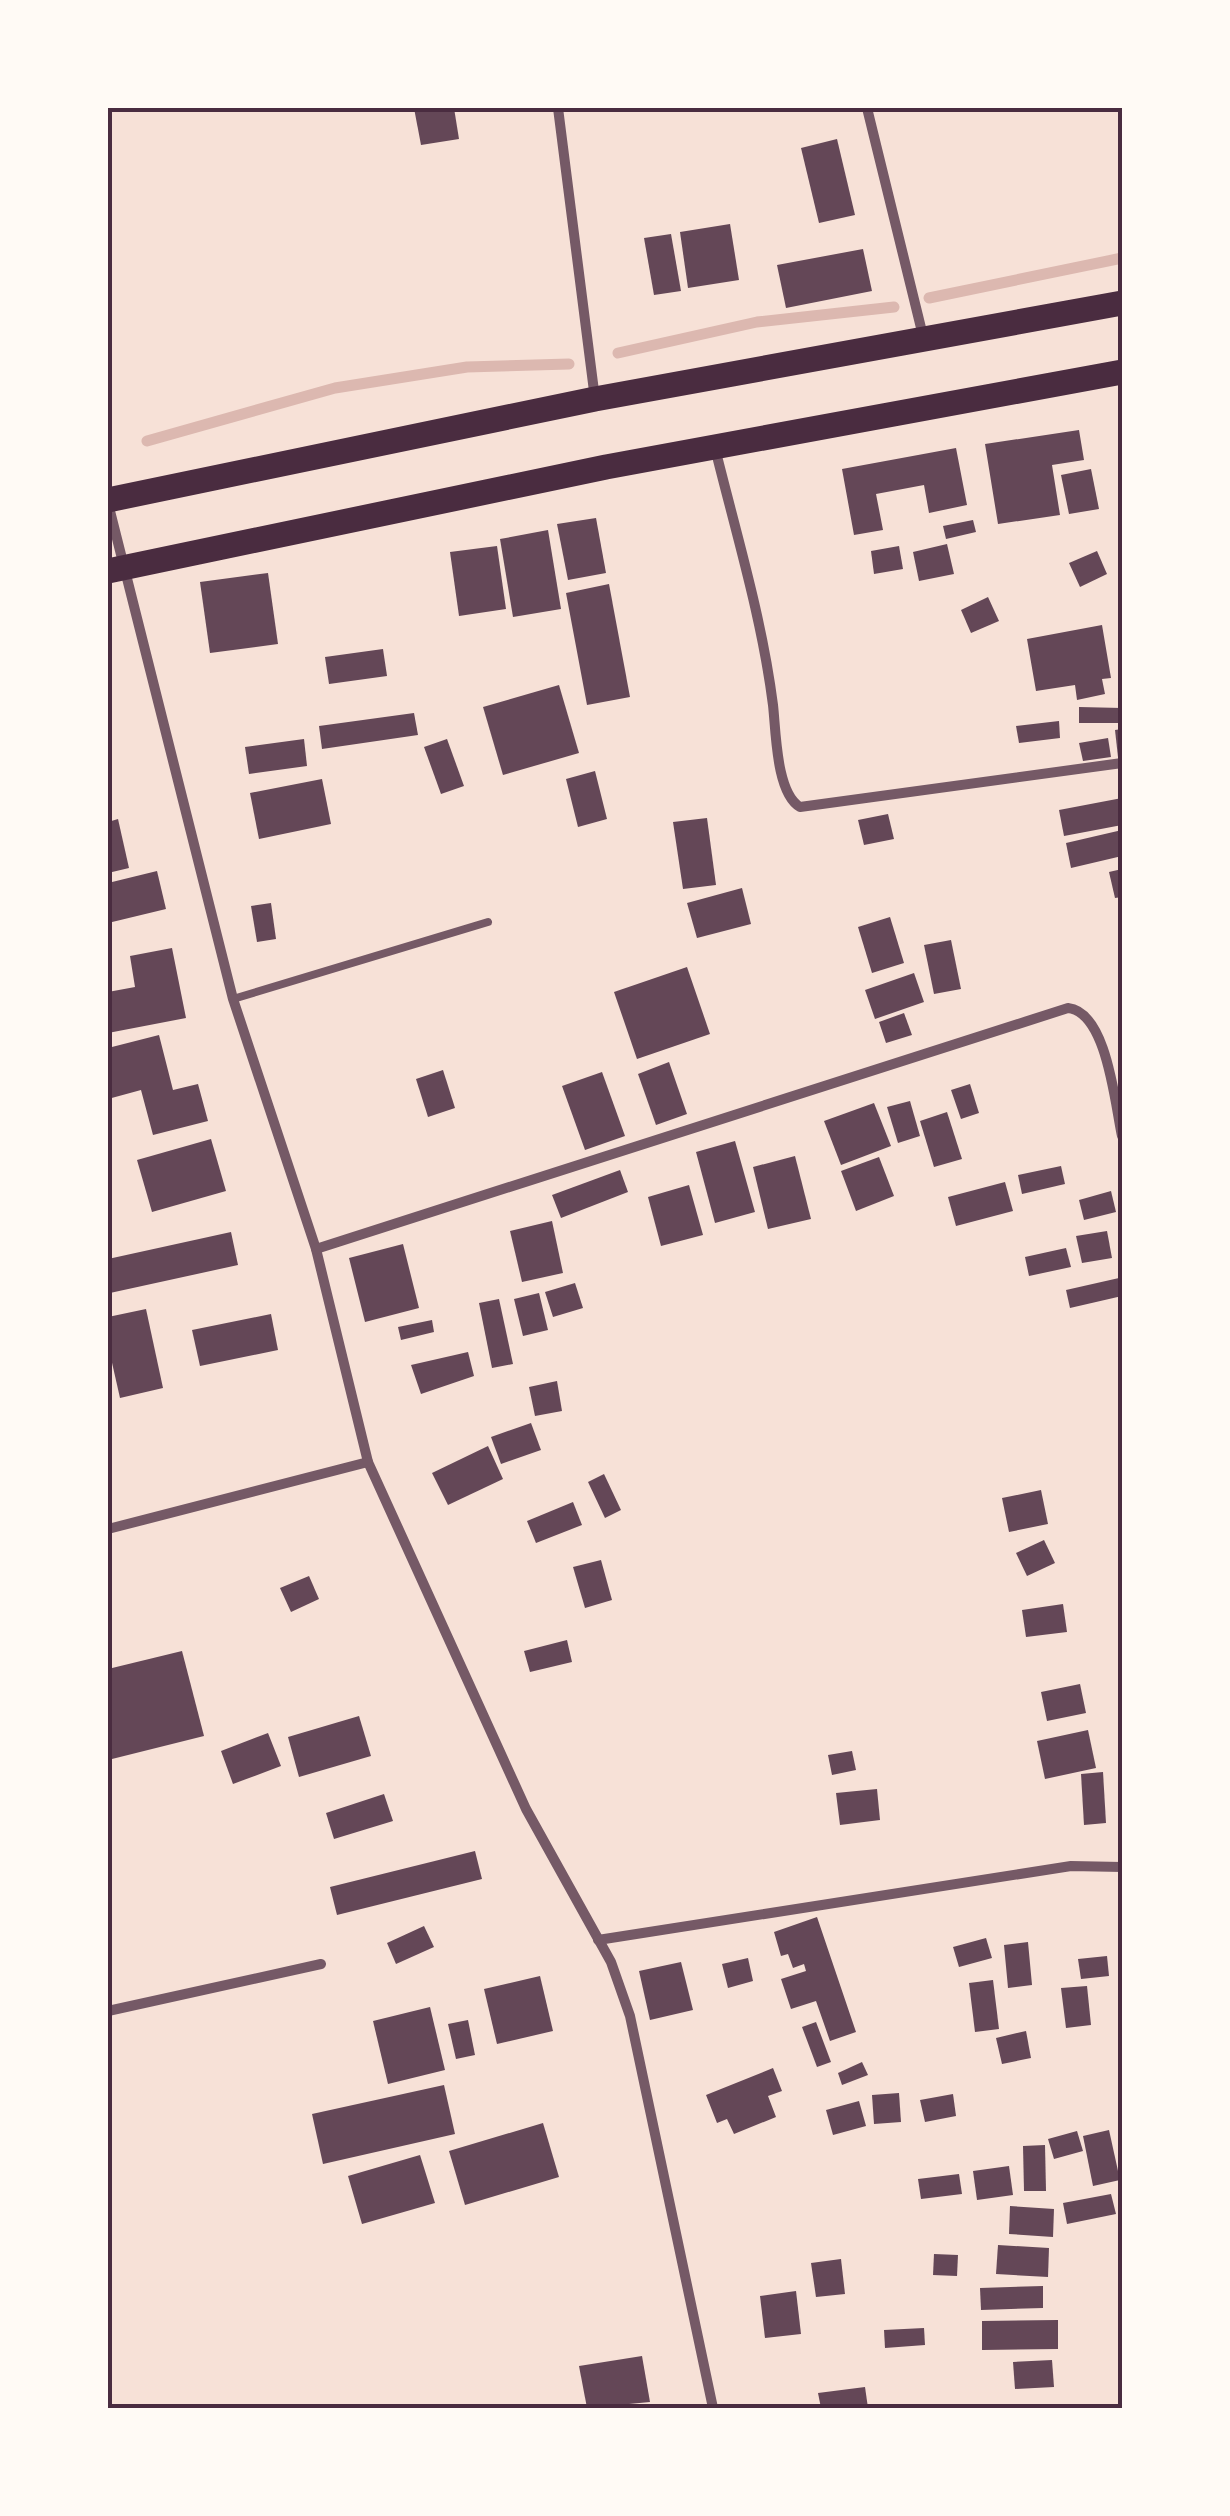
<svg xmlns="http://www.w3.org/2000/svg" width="1230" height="2516" viewBox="0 0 1230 2516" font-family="Roboto,sans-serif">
  <rect width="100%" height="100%" fill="#f7e1d7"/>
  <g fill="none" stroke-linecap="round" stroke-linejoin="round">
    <g stroke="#dcb8b0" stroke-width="11">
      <path d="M929,298L1122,258"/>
      <path d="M618,353L757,322L894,307"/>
      <path d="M147,441L335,388L467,367L569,364"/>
    </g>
  </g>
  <g fill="#644757">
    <path d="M414,108H454L459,139L421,145Z"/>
    <path d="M837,139L855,215L819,223L801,148Z"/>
    <path d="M730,224L739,280L688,288L680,232Z"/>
    <path d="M671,234L681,291L654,295L644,238Z"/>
    <path d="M863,249L872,291L786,308L777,265Z"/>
    <path d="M1079,430L1084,460L1052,465L1060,515L998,524L985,444Z"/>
    <path d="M956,448L967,505L929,513L924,485L876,494L883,530L854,535L842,469Z"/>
    <path d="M1091,469L1099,509L1069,514L1061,475Z"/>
    <path d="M596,518L606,573L568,580L557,524Z"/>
    <path d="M973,520L976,532L946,539L943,526Z"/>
    <path d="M548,530L561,609L513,617L500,539Z"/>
    <path d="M947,544L954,574L919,581L913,552Z"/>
    <path d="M497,546L506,609L459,616L450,552Z"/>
    <path d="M899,546L903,569L874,574L871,551Z"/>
    <path d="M1097,551L1107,574L1080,587L1069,563Z"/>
    <path d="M268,573L278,644L210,653L200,582Z"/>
    <path d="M609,584L630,697L587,705L566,593Z"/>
    <path d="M988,597L999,621L971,633L961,610Z"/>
    <path d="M1102,625L1111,678L1102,679L1105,694L1077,700L1075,685L1036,691L1027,639Z"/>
    <path d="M383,649L387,676L329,684L325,657Z"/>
    <path d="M559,685L579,753L503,775L483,707Z"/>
    <path d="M1079,707L1122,708V723H1079Z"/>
    <path d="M414,713L418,735L322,749L319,726Z"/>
    <path d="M1059,721L1060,738L1019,743L1016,726Z"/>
    <path d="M1122,729V756L1118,757L1115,730Z"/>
    <path d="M1108,738L1111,757L1083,761L1079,743Z"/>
    <path d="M304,739L307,766L249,774L245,747Z"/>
    <path d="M447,739L464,786L441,794L424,747Z"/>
    <path d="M595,771L607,819L578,827L566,779Z"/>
    <path d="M322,779L331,824L259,839L250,793Z"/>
    <path d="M1122,798V825L1064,836L1059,810Z"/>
    <path d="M888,814L894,839L864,845L858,820Z"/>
    <path d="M707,818L716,885L683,889L673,822Z"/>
    <path d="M118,819L129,868L108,873V822Z"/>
    <path d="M1122,830V856L1071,868L1066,843Z"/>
    <path d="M1122,869V897L1115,898L1109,872Z"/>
    <path d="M157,871L166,909L108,923V883Z"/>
    <path d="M742,888L751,924L697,938L687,903Z"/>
    <path d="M271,903L276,939L257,942L251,906Z"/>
    <path d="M890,917L904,963L872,973L858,927Z"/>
    <path d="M951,940L961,989L934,994L924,945Z"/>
    <path d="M172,948L186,1018L108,1033V992L135,987L130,956Z"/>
    <path d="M687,967L710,1034L637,1059L614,992Z"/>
    <path d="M914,973L924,1002L875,1019L865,990Z"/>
    <path d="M904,1013L912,1035L886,1043L879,1022Z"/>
    <path d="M159,1035L173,1090L198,1084L208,1121L153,1135L141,1090L108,1099V1048Z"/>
    <path d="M669,1062L687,1114L656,1125L638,1074Z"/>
    <path d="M443,1070L455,1108L428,1117L416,1079Z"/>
    <path d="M602,1072L625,1136L585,1150L562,1086Z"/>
    <path d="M970,1084L979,1113L961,1119L951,1090Z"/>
    <path d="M910,1101L920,1136L898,1143L887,1107Z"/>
    <path d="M874,1103L891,1146L841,1165L824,1121Z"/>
    <path d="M947,1112L962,1159L934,1167L920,1121Z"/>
    <path d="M211,1139L226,1191L152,1212L137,1160Z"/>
    <path d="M735,1141L755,1212L715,1223L696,1152Z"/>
    <path d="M795,1156L811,1219L768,1229L753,1167Z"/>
    <path d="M879,1157L894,1196L856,1211L841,1171Z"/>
    <path d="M1061,1166L1065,1184L1022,1194L1018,1175Z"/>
    <path d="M620,1170L628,1192L561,1218L552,1195Z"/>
    <path d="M1005,1182L1013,1211L956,1226L948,1197Z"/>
    <path d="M689,1185L703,1235L661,1246L648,1197Z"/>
    <path d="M1111,1191L1116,1212L1084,1220L1079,1200Z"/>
    <path d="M552,1221L563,1273L522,1282L510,1231Z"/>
    <path d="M1107,1231L1112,1258L1082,1263L1076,1236Z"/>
    <path d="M231,1232L238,1265L110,1293L108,1259Z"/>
    <path d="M403,1244L419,1308L365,1322L349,1258Z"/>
    <path d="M1066,1248L1071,1267L1029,1276L1025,1257Z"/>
    <path d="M1119,1278L1122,1296L1070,1308L1066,1290Z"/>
    <path d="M575,1283L583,1308L553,1317L545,1292Z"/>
    <path d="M539,1293L548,1330L523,1336L514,1299Z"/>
    <path d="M499,1299L513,1364L492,1368L479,1303Z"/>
    <path d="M146,1309L163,1388L120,1398L108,1345V1317Z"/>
    <path d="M271,1314L278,1350L200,1366L192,1330Z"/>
    <path d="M432,1320L434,1332L401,1340L398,1327Z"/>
    <path d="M468,1352L474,1376L421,1394L411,1365Z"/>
    <path d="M557,1381L562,1411L535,1416L529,1387Z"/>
    <path d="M531,1423L541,1450L501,1464L491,1437Z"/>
    <path d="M488,1446L503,1479L448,1505L432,1473Z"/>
    <path d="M604,1474L621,1510L605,1518L588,1482Z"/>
    <path d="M1041,1490L1048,1524L1009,1532L1002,1498Z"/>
    <path d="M573,1502L582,1525L536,1543L527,1521Z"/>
    <path d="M1044,1540L1055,1563L1027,1576L1016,1553Z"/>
    <path d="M601,1560L612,1600L585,1608L573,1567Z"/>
    <path d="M309,1576L319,1599L291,1612L280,1588Z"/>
    <path d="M1063,1604L1067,1632L1026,1637L1022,1610Z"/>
    <path d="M567,1640L572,1662L530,1672L524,1651Z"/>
    <path d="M182,1651L204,1736L108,1760V1669Z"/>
    <path d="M1080,1684L1086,1713L1047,1721L1041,1692Z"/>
    <path d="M359,1716L371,1756L299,1777L288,1737Z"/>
    <path d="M1088,1730L1096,1768L1045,1779L1037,1741Z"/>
    <path d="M268,1733L281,1766L233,1784L221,1751Z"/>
    <path d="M852,1751L856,1770L832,1775L828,1755Z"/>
    <path d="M1103,1772L1106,1823L1084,1825L1081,1774Z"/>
    <path d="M877,1789L880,1820L840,1825L836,1793Z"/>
    <path d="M384,1794L393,1821L334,1839L326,1813Z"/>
    <path d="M475,1851L482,1879L337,1915L330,1887Z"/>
    <path d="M817,1917L856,2032L830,2041L816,2001L791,2009L781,1979L806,1971L804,1964L793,1968L788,1954L781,1956L774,1932Z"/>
    <path d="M424,1926L434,1947L396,1964L387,1943Z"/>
    <path d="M986,1938L992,1958L959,1967L953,1947Z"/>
    <path d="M1028,1942L1032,1985L1008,1988L1004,1945Z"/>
    <path d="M1107,1956L1109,1976L1081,1979L1078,1959Z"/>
    <path d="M748,1958L753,1981L728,1988L722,1964Z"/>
    <path d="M681,1962L693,2010L650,2020L639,1971Z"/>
    <path d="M540,1976L553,2031L497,2044L484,1989Z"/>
    <path d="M993,1980L999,2029L975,2032L969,1983Z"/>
    <path d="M1087,1986L1091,2025L1066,2028L1061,1988Z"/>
    <path d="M430,2007L445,2070L388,2084L373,2021Z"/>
    <path d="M468,2020L475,2055L456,2059L448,2024Z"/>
    <path d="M816,2022L831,2062L817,2067L802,2027Z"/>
    <path d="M1026,2031L1031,2058L1002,2064L996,2038Z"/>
    <path d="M862,2062L868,2075L842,2085L838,2073Z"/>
    <path d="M773,2068L782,2091L768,2096L776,2117L734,2134L727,2119L717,2123L706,2095Z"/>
    <path d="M444,2085L455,2134L323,2164L312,2114Z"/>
    <path d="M899,2093L901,2122L874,2124L872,2095Z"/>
    <path d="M953,2094L956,2116L925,2122L920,2100Z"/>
    <path d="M859,2101L866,2126L833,2135L826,2110Z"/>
    <path d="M543,2123L559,2177L465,2205L449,2151Z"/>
    <path d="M1109,2130L1120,2180L1093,2186L1083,2136Z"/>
    <path d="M1077,2131L1083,2151L1054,2159L1048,2139Z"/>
    <path d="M1045,2145L1046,2191H1024L1023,2146Z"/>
    <path d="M420,2155L435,2203L362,2224L348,2176Z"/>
    <path d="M1009,2166L1013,2195L977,2200L973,2171Z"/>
    <path d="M959,2174L962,2194L921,2199L918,2179Z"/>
    <path d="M1111,2194L1116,2214L1067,2224L1063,2203Z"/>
    <path d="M1010,2206L1054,2209L1053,2237L1009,2234Z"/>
    <path d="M998,2245L1049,2248L1048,2277L996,2274Z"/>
    <path d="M934,2254L958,2255L957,2276L933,2275Z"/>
    <path d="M841,2259L845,2294L816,2297L811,2263Z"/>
    <path d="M1043,2286V2308L981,2310L980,2288Z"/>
    <path d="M796,2291L801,2334L765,2338L760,2296Z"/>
    <path d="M1058,2320V2349L982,2350V2321Z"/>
    <path d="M924,2328L925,2345L885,2348L884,2330Z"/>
    <path d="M642,2356L650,2402L587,2408L579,2366Z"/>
    <path d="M1052,2360L1054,2387L1015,2389L1013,2362Z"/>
    <path d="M865,2387L868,2408H821L818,2393Z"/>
  </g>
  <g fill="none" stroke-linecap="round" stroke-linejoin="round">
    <path stroke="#755966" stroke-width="8" d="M233,999L488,922"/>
    <g stroke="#755966" stroke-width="10">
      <path d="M558,108L595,399"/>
      <path d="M867,108L924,340"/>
      <path d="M715,448C736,533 762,618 773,705C776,731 776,793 800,807L1122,763"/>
      <path d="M108,503L233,999L316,1249L368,1462L526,1809L611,1962L630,2016L713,2408"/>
      <path d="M316,1249L1068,1008C1107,1012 1115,1104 1122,1136"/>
      <path d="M108,1529L368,1462"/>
      <path d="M598,1940L1071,1866L1122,1867"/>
      <path d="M108,2011L321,1964"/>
    </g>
    <g stroke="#4a2c40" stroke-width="25">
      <path d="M108,500L595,399L1122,303"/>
      <path d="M108,571L606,467L1122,372"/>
    </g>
  </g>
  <rect width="1230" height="2516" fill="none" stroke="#fffaf5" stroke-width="220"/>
  <rect x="110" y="110" width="1010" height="2296" fill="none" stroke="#4a2c40" stroke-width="4"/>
</svg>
